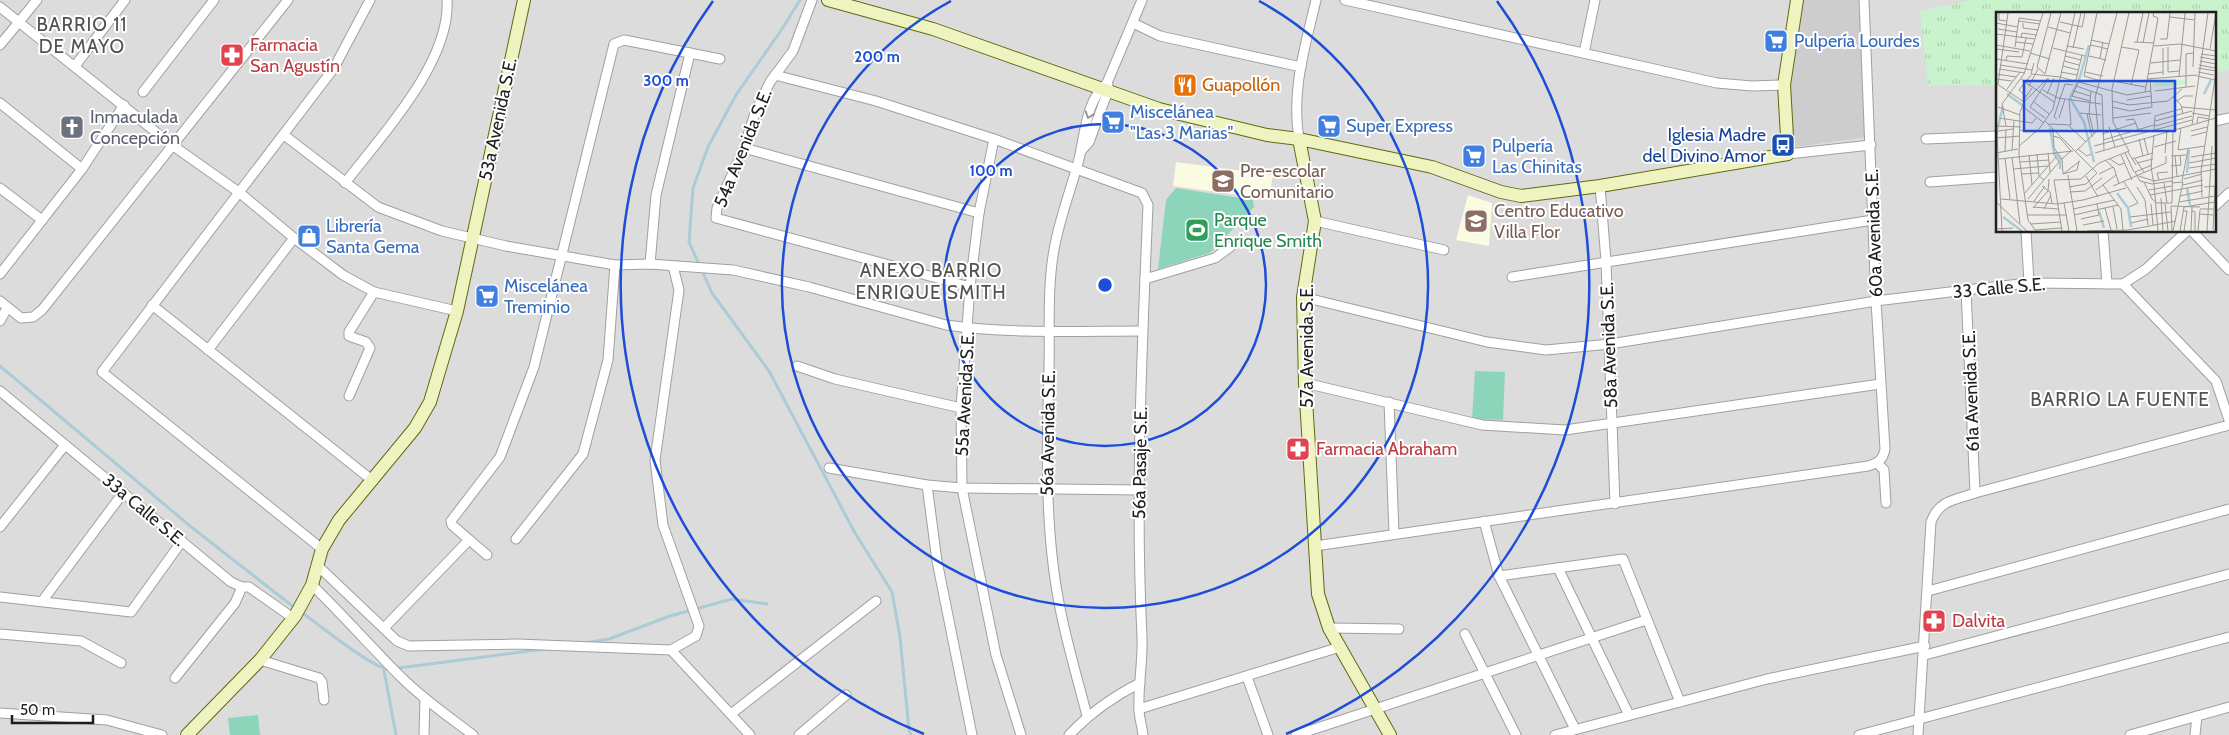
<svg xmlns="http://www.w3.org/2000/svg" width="2229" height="735" viewBox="0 0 2229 735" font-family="Cabin,sans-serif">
  <defs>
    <pattern id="park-tufts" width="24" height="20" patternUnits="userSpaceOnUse" patternTransform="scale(1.25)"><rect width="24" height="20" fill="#c8f3cc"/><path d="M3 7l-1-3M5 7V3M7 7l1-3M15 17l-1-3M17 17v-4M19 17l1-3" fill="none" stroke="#abd0af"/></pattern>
  </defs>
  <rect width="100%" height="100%" fill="#eeece6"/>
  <path fill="#dddcdc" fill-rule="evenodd" d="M0,0H2229V735H0ZM1998,14H2215V231H1998Z"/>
  <g fill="#fbfbe2">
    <path d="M1176,162L1273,175L1269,199L1173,186Z"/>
    <path d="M1468,195L1492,203L1489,246L1456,240Z"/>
  </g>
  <path fill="#cdcdcd" d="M1803,0H1860L1867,137L1794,147L1789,91Z"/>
  <path fill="url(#park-tufts)" d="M1973,0H2229V70L2215,72V14H1998V85L1928,86L1920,11Z"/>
  <g fill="#8cd5ba">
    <path d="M1176,188L1253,200L1254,207L1210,253L1158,269L1166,200Z"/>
    <path d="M1475,371L1505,372L1503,420L1472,419Z"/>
    <path d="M258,715L260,735H230L228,718Z"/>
  </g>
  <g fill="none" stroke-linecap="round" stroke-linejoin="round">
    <g stroke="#abccd7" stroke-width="3">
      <path d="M800,0L782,29L736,95L708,147L693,188L689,242L712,293L769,371L855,533L892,592L900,637L909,730L911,735"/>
      <path d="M0,366L190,526L295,608"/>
      <path d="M300,611C315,622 376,671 389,669"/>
      <path d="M585,643L609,639L670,616L732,599L767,604"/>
      <path d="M399,668L544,649"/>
      <path d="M384,670L396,735"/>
    </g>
    <g stroke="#a0a0a0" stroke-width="11">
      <g id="street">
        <path d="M812,0L793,51L770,82L755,113L744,148L717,208L716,218L970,287"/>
        <path d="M1345,0L1717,83L1752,86L1784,85"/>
        <path d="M0,7L172,145L240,193L294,238L343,275L374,292L457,311"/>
        <path d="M1133,23L1160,36L1301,67"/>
        <path d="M0,45L37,0"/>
        <path d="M1584,53L1595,0"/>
        <path d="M75,66L125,0"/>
        <path d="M775,75L876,101L994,139L1142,193L1148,205C1142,349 1135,493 1142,637C1143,661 1138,685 1139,709C1139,717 1142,726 1143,735"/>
        <path d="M143,92L214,0"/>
        <path d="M0,103L82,169"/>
        <path d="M2215,121L2229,118"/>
        <path d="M284,135L378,207L442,231L506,246L615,265L650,264L733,270L809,287L946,325C1011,334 1077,331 1142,331"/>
        <path d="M994,139L979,213L970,287L961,408L962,488L996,655L1021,735"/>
        <path d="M1299,139C1291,91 1305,47 1316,0"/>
        <path d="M1926,139L1998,136"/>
        <path d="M744,148L979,213"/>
        <path d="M1081,151L1089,142L1108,91V85"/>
        <path d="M1788,154L1871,145"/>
        <path d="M1930,182L1998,177"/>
        <path d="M345,183C381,136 451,62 447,0"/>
        <path d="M1600,186L1606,261L1615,504"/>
        <path d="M0,188L42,220"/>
        <path d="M2215,206L2229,193"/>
        <path d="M1315,221L1444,250"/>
        <path d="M2026,231L2029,283"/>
        <path d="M2103,231L2107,284"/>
        <path d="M2192,231L2229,270"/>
        <path d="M650,264L656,195L690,53"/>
        <path d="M0,274L82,169L124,105"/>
        <path d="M1512,277L1873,220"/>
        <path d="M1145,279L1215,258L1230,247"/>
        <path d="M2123,284L2216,381L2229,420"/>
        <path d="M2123,284L2146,269L2187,231"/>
        <path d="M1966,290L1975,493"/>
        <path d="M1303,297L1487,342L1546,350L1610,344L1876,301L1966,290L2029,283L2123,284"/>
        <path d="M0,301L21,318L33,317L42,310L288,0"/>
        <path d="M152,305L373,481"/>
        <path d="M0,321L7,308"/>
        <path d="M208,350L294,238"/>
        <path d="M797,366L835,379L961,408"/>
        <path d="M1305,383L1482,425L1565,430L1880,384"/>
        <path d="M0,391L231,582L242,587H249L293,618"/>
        <path d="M349,396L370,348L366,342L349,336V332L374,292"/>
        <path d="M1389,402L1394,533"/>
        <path d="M1877,463L1884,470L1886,503"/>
        <path d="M829,468L927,485L962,488L1139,490"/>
        <path d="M927,485L937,561L972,735"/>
        <path d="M1484,521L1499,576L1575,729"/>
        <path d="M0,527L65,445"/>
        <path d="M516,539L583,454L608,360L615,265"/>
        <path d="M1315,546L1868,466C1878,463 1883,460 1885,449L1876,301L1864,0"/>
        <path d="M322,549L102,372L334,68L370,0"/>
        <path d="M487,555L452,525L451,521L500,457L534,367L614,44L624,40L720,59"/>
        <path d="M318,566L397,641L409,646L517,644L671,650L696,636L699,626L663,525L655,460L679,290L673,266"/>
        <path d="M1558,568L1629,715"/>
        <path d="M1499,576L1623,559L1680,702"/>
        <path d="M312,585C343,615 371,647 401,677C423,699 448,716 473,735"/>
        <path d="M1928,591L2229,509"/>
        <path d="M0,597L131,612L182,541"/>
        <path d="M43,600L123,493"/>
        <path d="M384,628L469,540"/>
        <path d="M1329,628L1399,629"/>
        <path d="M0,634L81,641L121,663"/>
        <path d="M1465,634L1516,735"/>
        <path d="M671,650L750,735"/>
        <path d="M1925,655L2229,574"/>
        <path d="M260,660L319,678L322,682L324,700"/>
        <path d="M1247,677L1268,735"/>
        <path d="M175,678L235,603L242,587"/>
        <path d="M1139,709L1340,647"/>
        <path d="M0,713L107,720L162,735"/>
        <path d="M731,714L876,601"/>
        <path d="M1087,716C1075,669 1060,620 1054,572C1045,504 1047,436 1049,368C1050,329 1047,289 1054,250C1059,220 1070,192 1078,163C1085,137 1085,101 1107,83L1142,0"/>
        <path d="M424,735L425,699"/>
        <path d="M799,735L846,695"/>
        <path d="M1069,735C1090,713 1112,697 1140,683"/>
        <path d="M1296,735L1646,620"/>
        <path d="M1555,735L1767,679L1925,646"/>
        <path d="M1859,735L2229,637"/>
        <path d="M1918,735L1931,522C1939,500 1955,500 1975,493L2229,425"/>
        <path d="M2130,735L2229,707"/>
        <path d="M2195,735L2197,716"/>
      </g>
    </g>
    <g stroke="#5f6a11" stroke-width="14">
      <g id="secondary">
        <path d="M828,0L933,29L1159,109L1267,135L1299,139L1432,167L1501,192L1521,196L1600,186L1788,154L1784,85L1797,0"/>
        <path d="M1299,139L1315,221L1303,297L1305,383L1318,594L1329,628L1390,735"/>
        <path d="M187,735L260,660L295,616L312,585L322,549L339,520L415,428L430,402L457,311L524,0"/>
      </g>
    </g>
    <use href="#street" stroke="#fff" stroke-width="9"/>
    <use href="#secondary" stroke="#eff3c0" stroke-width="12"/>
  </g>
  <defs><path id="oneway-chevron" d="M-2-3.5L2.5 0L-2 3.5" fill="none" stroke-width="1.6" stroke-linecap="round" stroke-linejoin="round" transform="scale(1.25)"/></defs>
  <use stroke="#9a9a9a" href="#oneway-chevron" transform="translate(1089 115) rotate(109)"/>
  <g fill="none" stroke="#1d4ed8" stroke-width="2.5">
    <circle cx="1105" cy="285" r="161"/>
    <path d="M1259 1A323 323 0 1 1 951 1"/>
    <path d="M924 734A484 484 0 0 1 713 1M1497 1A484 484 0 0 1 1286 734"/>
  </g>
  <defs>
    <g id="supermarket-square" transform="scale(1.25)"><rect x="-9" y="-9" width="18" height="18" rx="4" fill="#3f7fe0" stroke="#fff"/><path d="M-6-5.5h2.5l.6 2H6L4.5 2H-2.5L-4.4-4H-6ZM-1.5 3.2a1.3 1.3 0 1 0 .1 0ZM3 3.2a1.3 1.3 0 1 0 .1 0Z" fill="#fff"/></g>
    <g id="pharmacy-square" transform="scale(1.25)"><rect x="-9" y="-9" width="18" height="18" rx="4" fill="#e0444e" stroke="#fff"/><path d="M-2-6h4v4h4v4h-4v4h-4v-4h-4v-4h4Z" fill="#fff"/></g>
    <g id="restaurant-square" transform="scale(1.25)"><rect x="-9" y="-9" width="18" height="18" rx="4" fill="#e8710a" stroke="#fff"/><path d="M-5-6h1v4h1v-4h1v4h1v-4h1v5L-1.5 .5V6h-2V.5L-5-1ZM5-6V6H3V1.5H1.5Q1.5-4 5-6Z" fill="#fff"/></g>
    <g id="church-square" transform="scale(1.25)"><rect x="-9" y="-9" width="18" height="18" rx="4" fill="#6b7280" stroke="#fff"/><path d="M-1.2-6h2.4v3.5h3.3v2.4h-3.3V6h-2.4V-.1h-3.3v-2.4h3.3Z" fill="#fff"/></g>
    <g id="bus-square" transform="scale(1.25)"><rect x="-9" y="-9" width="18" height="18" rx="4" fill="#1a4fb4" stroke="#fff"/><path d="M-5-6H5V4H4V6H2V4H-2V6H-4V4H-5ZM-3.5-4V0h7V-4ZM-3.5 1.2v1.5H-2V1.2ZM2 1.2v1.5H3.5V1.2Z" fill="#fff"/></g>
    <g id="school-square" transform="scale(1.25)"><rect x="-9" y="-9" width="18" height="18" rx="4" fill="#8d6e63" stroke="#fff"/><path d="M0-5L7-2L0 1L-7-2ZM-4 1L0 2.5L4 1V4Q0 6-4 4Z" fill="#fff"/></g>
    <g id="stadium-square" transform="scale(1.25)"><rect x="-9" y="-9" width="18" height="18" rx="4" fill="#2e9e5b" stroke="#fff"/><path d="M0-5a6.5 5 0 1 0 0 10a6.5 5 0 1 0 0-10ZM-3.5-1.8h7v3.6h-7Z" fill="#fff"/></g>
    <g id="shop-square" transform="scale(1.25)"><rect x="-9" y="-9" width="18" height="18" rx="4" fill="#3f7fe0" stroke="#fff"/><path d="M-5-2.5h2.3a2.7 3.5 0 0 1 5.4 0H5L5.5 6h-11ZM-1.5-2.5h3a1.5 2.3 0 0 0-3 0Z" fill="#fff"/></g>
  </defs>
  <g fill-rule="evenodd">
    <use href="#supermarket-square" x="1776" y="41"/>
    <use href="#pharmacy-square" x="232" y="55"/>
    <use href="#restaurant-square" x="1185" y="85"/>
    <use href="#supermarket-square" x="1113" y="122"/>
    <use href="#supermarket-square" x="1329" y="126"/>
    <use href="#church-square" x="72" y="127"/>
    <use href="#bus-square" x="1783" y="145"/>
    <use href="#supermarket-square" x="1474" y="156"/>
    <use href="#school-square" x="1223" y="181"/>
    <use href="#school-square" x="1476" y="221"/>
    <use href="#stadium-square" x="1197" y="230"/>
    <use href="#shop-square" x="309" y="236"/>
    <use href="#supermarket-square" x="487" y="296"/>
    <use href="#pharmacy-square" x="1298" y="449"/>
    <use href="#pharmacy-square" x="1934" y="621"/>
  </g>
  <g text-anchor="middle" stroke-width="4" stroke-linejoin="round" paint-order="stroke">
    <g font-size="18" fill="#366cbe" stroke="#fff" text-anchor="start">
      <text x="1794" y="47">Pulpería Lourdes</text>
      <text x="1130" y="118">Miscelánea<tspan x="1130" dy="21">"Las 3 Marias"</tspan></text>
      <text x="1346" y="132">Super Express</text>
      <text x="1492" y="152">Pulpería<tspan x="1492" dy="21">Las Chinitas</tspan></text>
      <text x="326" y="232">Librería<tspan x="326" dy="21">Santa Gema</tspan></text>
      <text x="504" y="292">Miscelánea<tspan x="504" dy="21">Treminio</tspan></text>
    </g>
    <g font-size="18" fill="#be3a42" stroke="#fff" text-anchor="start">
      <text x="250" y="51">Farmacia<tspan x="250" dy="21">San Agustín</tspan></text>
      <text x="1316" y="455">Farmacia Abraham</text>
      <text x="1952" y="627">Dalvita</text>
    </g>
    <g font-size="18" fill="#c56008" stroke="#fff" text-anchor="start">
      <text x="1202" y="91">Guapollón</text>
    </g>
    <g font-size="18" fill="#5b616d" stroke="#fff" text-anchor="start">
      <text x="90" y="123">Inmaculada<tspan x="90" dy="21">Concepción</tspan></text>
    </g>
    <g font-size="18" fill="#1f1f1f" stroke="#fff">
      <text transform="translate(498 119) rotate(-78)" y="6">53a Avenida S.E.</text>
      <text transform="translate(743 148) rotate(-68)" y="6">54a Avenida S.E.</text>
      <text transform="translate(1874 233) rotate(-92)" y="6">60a Avenida S.E.</text>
      <text transform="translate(1999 288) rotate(-5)" y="6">33 Calle S.E.</text>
      <text transform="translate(1609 345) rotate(-92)" y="6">58a Avenida S.E.</text>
      <text transform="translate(1307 346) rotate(-90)" y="6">57a Avenida S.E.</text>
      <text transform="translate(1971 391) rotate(-92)" y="6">61a Avenida S.E.</text>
      <text transform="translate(965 394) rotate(-87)" y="6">55a Avenida S.E.</text>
      <text transform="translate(1048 433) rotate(-89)" y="6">56a Avenida S.E.</text>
      <text transform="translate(1140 463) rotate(-89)" y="6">56a Pasaje S.E.</text>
      <text transform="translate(144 510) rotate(40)" y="6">33a Calle S.E.</text>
    </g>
    <g font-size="18" fill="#164399" stroke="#fff" text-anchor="end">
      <text x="1766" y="141">Iglesia Madre<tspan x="1766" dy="21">del Divino Amor</tspan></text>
    </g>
    <g font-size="18" fill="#785e54" stroke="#fff" text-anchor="start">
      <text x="1240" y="177">Pre-escolar<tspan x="1240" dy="21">Comunitario</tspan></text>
      <text x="1494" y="217">Centro Educativo<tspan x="1494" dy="21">Villa Flor</tspan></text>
    </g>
    <g font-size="18" fill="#27864d" stroke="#fff" text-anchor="start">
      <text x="1214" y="226">Parque<tspan x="1214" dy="21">Enrique Smith</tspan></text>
    </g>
    <g font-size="19" letter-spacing="1" fill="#525252" stroke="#fff">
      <text x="82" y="31">BARRIO 11<tspan x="82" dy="22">DE MAYO</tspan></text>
      <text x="931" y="277">ANEXO BARRIO<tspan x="931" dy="22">ENRIQUE SMITH</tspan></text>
      <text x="2120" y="406">BARRIO LA FUENTE</text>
    </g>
  </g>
  <g transform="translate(1996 12)">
    <rect width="220" height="220" fill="#eeece6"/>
    <path d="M189,68V72L159,75L158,70Z" fill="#c8f3cc"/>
    <path fill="none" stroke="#abccd7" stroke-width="2.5" d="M83,68L93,33M81,71L74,86L88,110L98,150M11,82L26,93M208,82L215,68M54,116L58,140L64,147V157M1,119L7,94M191,161L193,138M191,176L194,193M121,181L132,196L135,215M103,199L108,216M7,205L26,219"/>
    <path fill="none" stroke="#9b9a96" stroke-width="1" d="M3,1V8L11,9M101,1L88,64L105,69M174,5L199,8M23,9L44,12M64,10L86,15L89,1M0,11L22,15M27,11V16L42,18M52,15L74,21M2,17L21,20M0,22L39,27M25,26L26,21L40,23M164,27H171L174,1M95,28L113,32M20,30L37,32M138,30L158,31M141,30L147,1M147,31L153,1M184,32L220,39M0,33L34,39M95,33L112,37M71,34L88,37M158,34L184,32M19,35L23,6L45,9M125,35L143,38L135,73M172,35V60L183,59M57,36L89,44M77,36L85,1M0,37L23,40M214,37L220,1M34,41L54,47M205,42L220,44M69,44L85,48M93,44L110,48M204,45L220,48M104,46L107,30M0,47L32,52M10,48L11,44L26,45L30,26M68,49L83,53M204,49L220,52M38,51L35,62L64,65L131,83L155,79M154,51L184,48M4,53L36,58M203,53L219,56M67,54L82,58M197,55L199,1M202,56L220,59M3,57L29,61M65,60L81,63M89,60L107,64M202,60L218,63M0,62L20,65M49,62L41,55L55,1M49,62L65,1M152,62L167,60M167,63V36M183,64L189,1M201,64L219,68M0,67L16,69M25,67L58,90M151,67L201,63M154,67L156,95M80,68L86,43M83,69L76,84L94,89M117,69L149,75M1,72L28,90M2,72L12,1M33,74L42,57M80,74L106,83L108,138M190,75V42L197,41M11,77L24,60M47,78L62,86L105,92M78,79L94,84M95,79L93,102L98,122M159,79L199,74M149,80L162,6L157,4L158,1M51,82L58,66M30,84L23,78L35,63M177,85L185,93L187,102M131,88L155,84M27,89L36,76M116,89L133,93L172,89M172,89L186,77M181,89L188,84H197M38,90L53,102M26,94L48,111M2,95L24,103M116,95L134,99L156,95M185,95L220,98M84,101L105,103M196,101L213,104M91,102L96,125M3,106L36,111L40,106M49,106L34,95L53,66M63,106L69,87M117,106L155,101M61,107L58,105L69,72L77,73M130,108L138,107L142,117M49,109L101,161L90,172L73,175M159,109L196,99M201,111L202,105L213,107M53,112L75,113L73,87M196,113L212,1M1,114L25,115M10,114L6,92L28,62L47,1M73,114L90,130M159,114L196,104M113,115L119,135M185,116L182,138L209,134M57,117L58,136L66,147L67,162L81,158L83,149M24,118L40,120M102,118L99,86L121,1M158,118L159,104L185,97M195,119L211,115M106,122L140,111M158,123L155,155L158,172M57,124L64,126L75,139L66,147M195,124L210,120M0,126L24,124M148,126L152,142M143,127L147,144M107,128L158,113M23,134L43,117L57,97L79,1M98,134L196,108M158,135L180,129M82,137L91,144L95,142M16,138L18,109M9,139L10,118M79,140L102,118M132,140L140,153M0,141L22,137M52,141L54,160M99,141L220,106M129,141L138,160M169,141L171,120M41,142L43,164L48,168M33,143L36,173M125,143L136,168M179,143L181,164M175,144L190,143M16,145L24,212M195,145L220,141M9,146L14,187M3,147L77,139M114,147L123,153L129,151M136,147L157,141M139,147L148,160M109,148L118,156L123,172M24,150L53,148M141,151L157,147M193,151L220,146M175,154L185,153L184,143M193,156L220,152M17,157L52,154M139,160L144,169L156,172L176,169M139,160L156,153M25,162L43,161M67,162L84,149M103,162L117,155M72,163L81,219M90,164L102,185M143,164L158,169L220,157M188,167L206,162M163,168L161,161L172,160M186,169L192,137M128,170L142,191L133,195M148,170L156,187M168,171L171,191M176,171L187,170L177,219M158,172L162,219M107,173L125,197L127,218M187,173L207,168M46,174L54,180L56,192M117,174L170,151V144M141,175L149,188L152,213M100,178L120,163M153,178L176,174M74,180L89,179L106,166M28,182L60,145M154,183L207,173M184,184L207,179M206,185L205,159L220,60M165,186L167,219M5,187L61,192L87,188L130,176M32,187L63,150L57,141M156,187L161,191H176L177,118M38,189L49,174M0,190L31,219M183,190L219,184M68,191L73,219M169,191L172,219M155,192L157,213M37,195L62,197M117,195L121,217M37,196L52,179L53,167M109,196L115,218M48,197L55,183M77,197L119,188M204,197H218L219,174L208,175M188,199H191L188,219M196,199L199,200V219M203,202L218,203M31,203H71M78,203L122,193M134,205L175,200M85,207L103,203L101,192M135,211L152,207M35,212L65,210M87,213L108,209M0,217L17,216M39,218L32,208L23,144L24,100L28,90L52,66M39,218L65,216M217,218L218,197M6,219L1,122L2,119L17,117M66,219L58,168L85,167L103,151L133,139L117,110L116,77L133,1M91,219L132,218L180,209M176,219L175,194L204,195M184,219L188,195L219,190M195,219L196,195M202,219L204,198M211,219L216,134"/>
    <path fill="#1d4ed8" fill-opacity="0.15" stroke="#1d4ed8" stroke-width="2.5" d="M28,69H179V119H28Z"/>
    <rect width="220" height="220" fill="none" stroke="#1f1f1f" stroke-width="2.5"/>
  </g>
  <circle cx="1105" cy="285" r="8" fill="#1d4ed8" stroke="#fff" stroke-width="2.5"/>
  <g font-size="15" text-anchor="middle" font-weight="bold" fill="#1d4ed8" stroke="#fff" stroke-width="4" stroke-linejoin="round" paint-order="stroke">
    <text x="877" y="62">200 m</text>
    <text x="666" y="86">300 m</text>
    <text x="991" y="176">100 m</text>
  </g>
  <path d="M12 715v8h81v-8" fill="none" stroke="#1f1f1f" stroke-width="2.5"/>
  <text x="20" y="715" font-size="15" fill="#1f1f1f" stroke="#ffffff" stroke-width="4" paint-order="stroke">50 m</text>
</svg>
